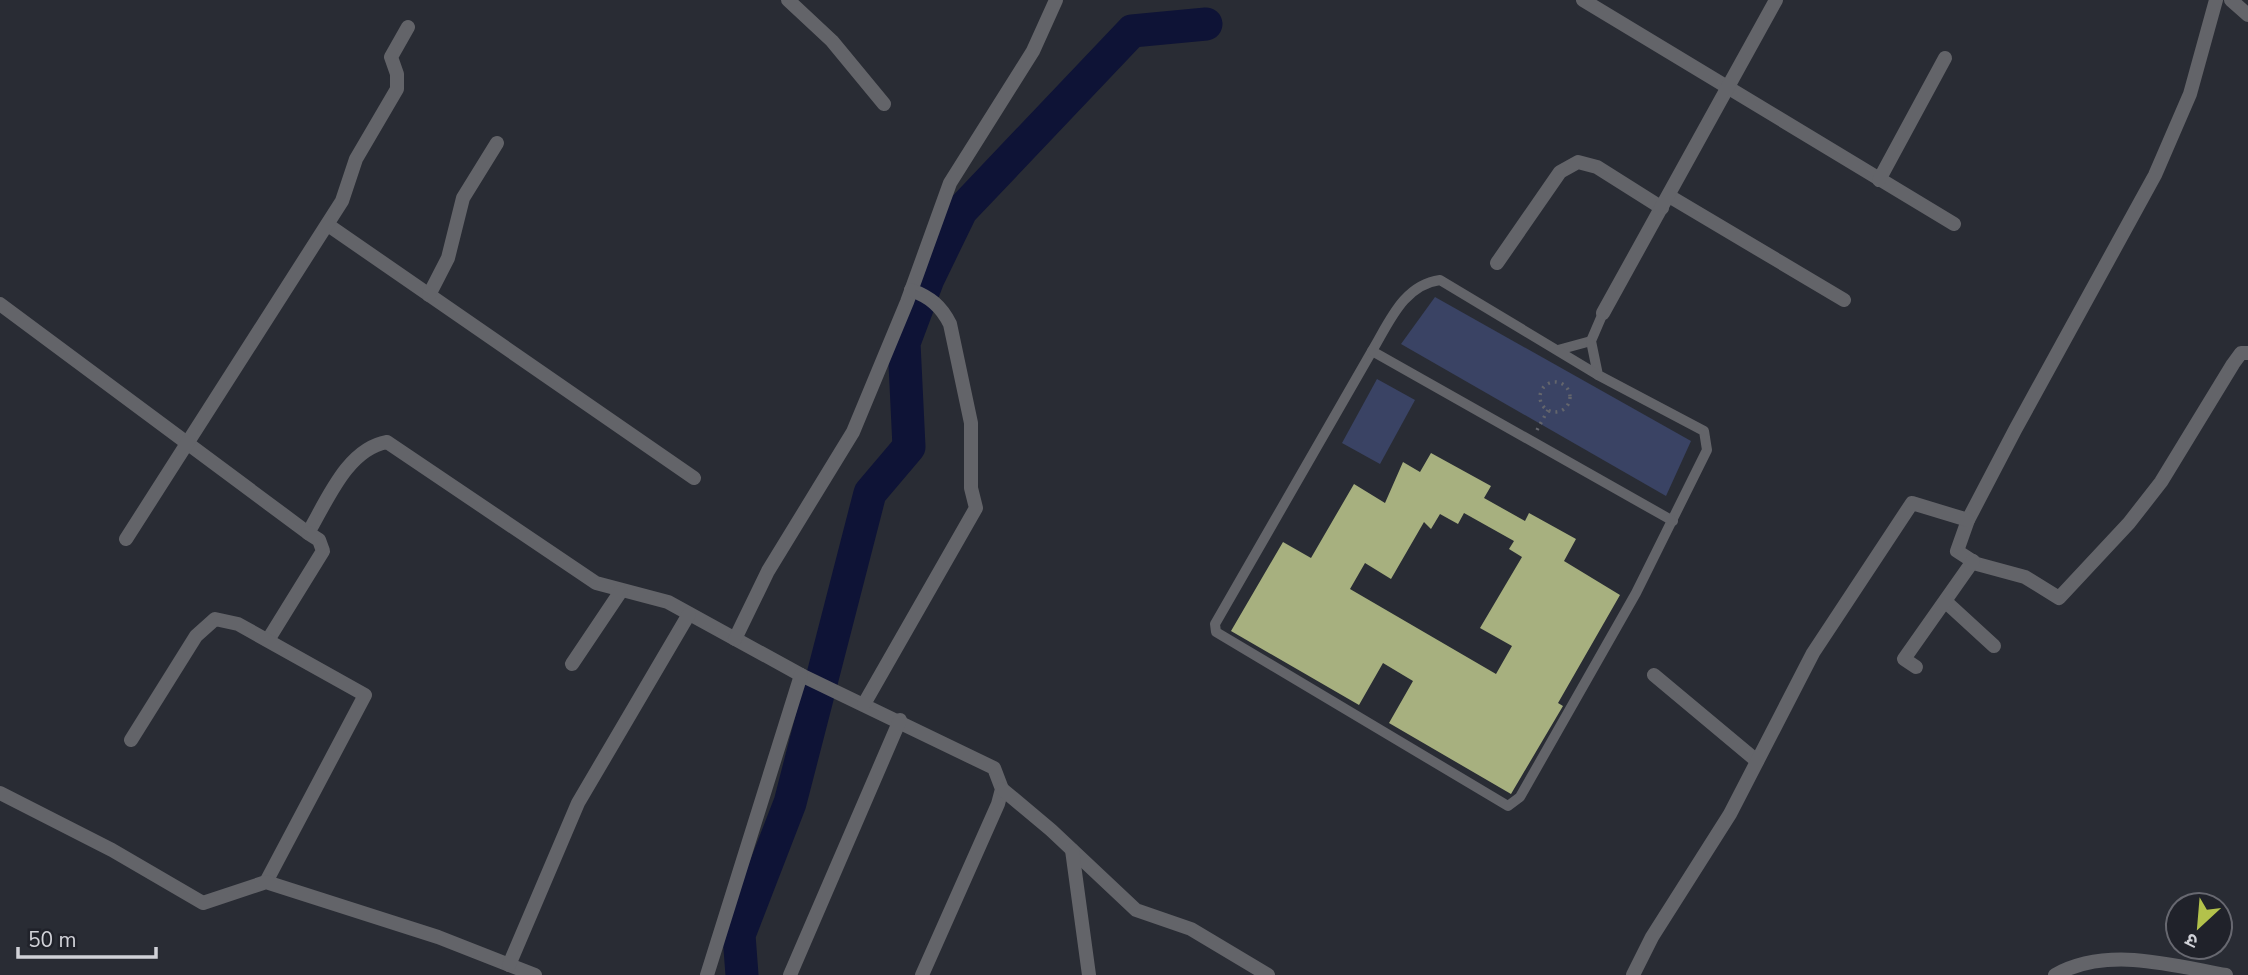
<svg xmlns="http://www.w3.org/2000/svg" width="2248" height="975" viewBox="0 0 2248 975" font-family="'Nunito Sans','Noto Sans Devanagari',sans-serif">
  <rect width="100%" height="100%" fill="#292c34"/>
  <g fill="#3a4364">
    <path d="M1435,297L1691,441L1666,496L1401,344Z"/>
    <path d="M1377,379L1415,400L1380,464L1342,443Z"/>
  </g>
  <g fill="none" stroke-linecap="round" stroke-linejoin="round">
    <path stroke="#0e1336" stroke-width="33" d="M742,975L739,935L790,803L870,493L909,447L904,343L928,279L961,211L1132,31L1206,24"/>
  </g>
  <path fill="#a7b07f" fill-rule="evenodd" d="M1431,453L1491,486L1484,498L1525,521L1529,513L1576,539L1564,561L1620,595L1558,703L1563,706L1511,794L1389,723L1413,681L1383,663L1359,705L1231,631L1283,542L1311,558L1354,484L1385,503L1403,462L1420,472ZM1464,513L1514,541L1509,549L1522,557L1480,628L1512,646L1496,674L1350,589L1365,563L1391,579L1424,522L1431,529L1440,514L1458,524Z"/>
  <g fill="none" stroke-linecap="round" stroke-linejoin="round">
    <g stroke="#63656c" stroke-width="3.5" stroke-dasharray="2 5" stroke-linecap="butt">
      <circle cx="1555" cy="397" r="15"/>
      <path d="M1537,430L1548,410"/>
    </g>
    <g stroke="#636469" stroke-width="10">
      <path d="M1558,350L1591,341"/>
      <path d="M1372,351L1215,624L1216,632L1508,806L1520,797L1636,593L1707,450L1704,431L1598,375L1591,341L1603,313"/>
      <path d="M1598,375L1440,280C1403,285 1389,323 1372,351L1673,521"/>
    </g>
    <g stroke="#636469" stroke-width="14">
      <path d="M788,0L832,41L884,104"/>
      <path d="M1583,0L1954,224"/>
      <path d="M2216,0L2190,94L2155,175L2015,430L1968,520L1957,551L1977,564L2025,577L2059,598L2129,523L2161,482L2233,364L2241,353H2248"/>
      <path d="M2231,0L2248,15"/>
      <path d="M1879,180L1945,58"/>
      <path d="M1669,196L1844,300"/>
      <path d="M328,225L694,478"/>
      <path d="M1497,263L1560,172L1578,162L1597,167L1662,208"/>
      <path d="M429,295L448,258L463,198L497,143"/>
      <path d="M0,304L308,533C327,501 347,449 387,442L596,583L668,602L801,675L994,768L1002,789L998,804L922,975"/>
      <path d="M1603,313L1776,0"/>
      <path d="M126,539L342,201L356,159L397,89V74L391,57L408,27"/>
      <path d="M1946,602L1994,646"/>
      <path d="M735,639L768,571L853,432L907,302L950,183L1033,51L1056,0"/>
      <path d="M268,640L323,551L319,540L308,533"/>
      <path d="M572,664L621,591"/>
      <path d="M1916,667L1904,659L1973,561"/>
      <path d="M1654,675L1757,761"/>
      <path d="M864,704L976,508L971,488V423L950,324C941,306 930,297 911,290"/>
      <path d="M131,740L196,636L215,619L238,624L365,695L266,882"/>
      <path d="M1002,789L1051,830L1136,910L1191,929L1268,975"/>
      <path d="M0,793L112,850L203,903L266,882L438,937L535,975"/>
      <path d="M1072,850L1089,975"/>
      <path d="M509,965L578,803L689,614"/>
      <path d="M707,975L801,675"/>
      <path d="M790,975L900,720"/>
      <path d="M1633,975L1652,937L1730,814L1813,653L1912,503L1968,520"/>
      <path d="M2055,975C2107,946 2171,965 2226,975"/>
    </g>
  </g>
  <g transform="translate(2199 926) rotate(206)"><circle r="33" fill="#20222a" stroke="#676870" stroke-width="2"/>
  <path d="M0-5L12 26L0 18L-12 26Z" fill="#b3c24b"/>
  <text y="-10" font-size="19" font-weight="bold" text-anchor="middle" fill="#d1d2d8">उ</text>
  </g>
  <path d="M18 947v10h138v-10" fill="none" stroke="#d1d2d8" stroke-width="3.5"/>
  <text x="28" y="947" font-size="21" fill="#d1d2d8" stroke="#20222a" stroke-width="5" paint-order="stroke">50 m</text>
</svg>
